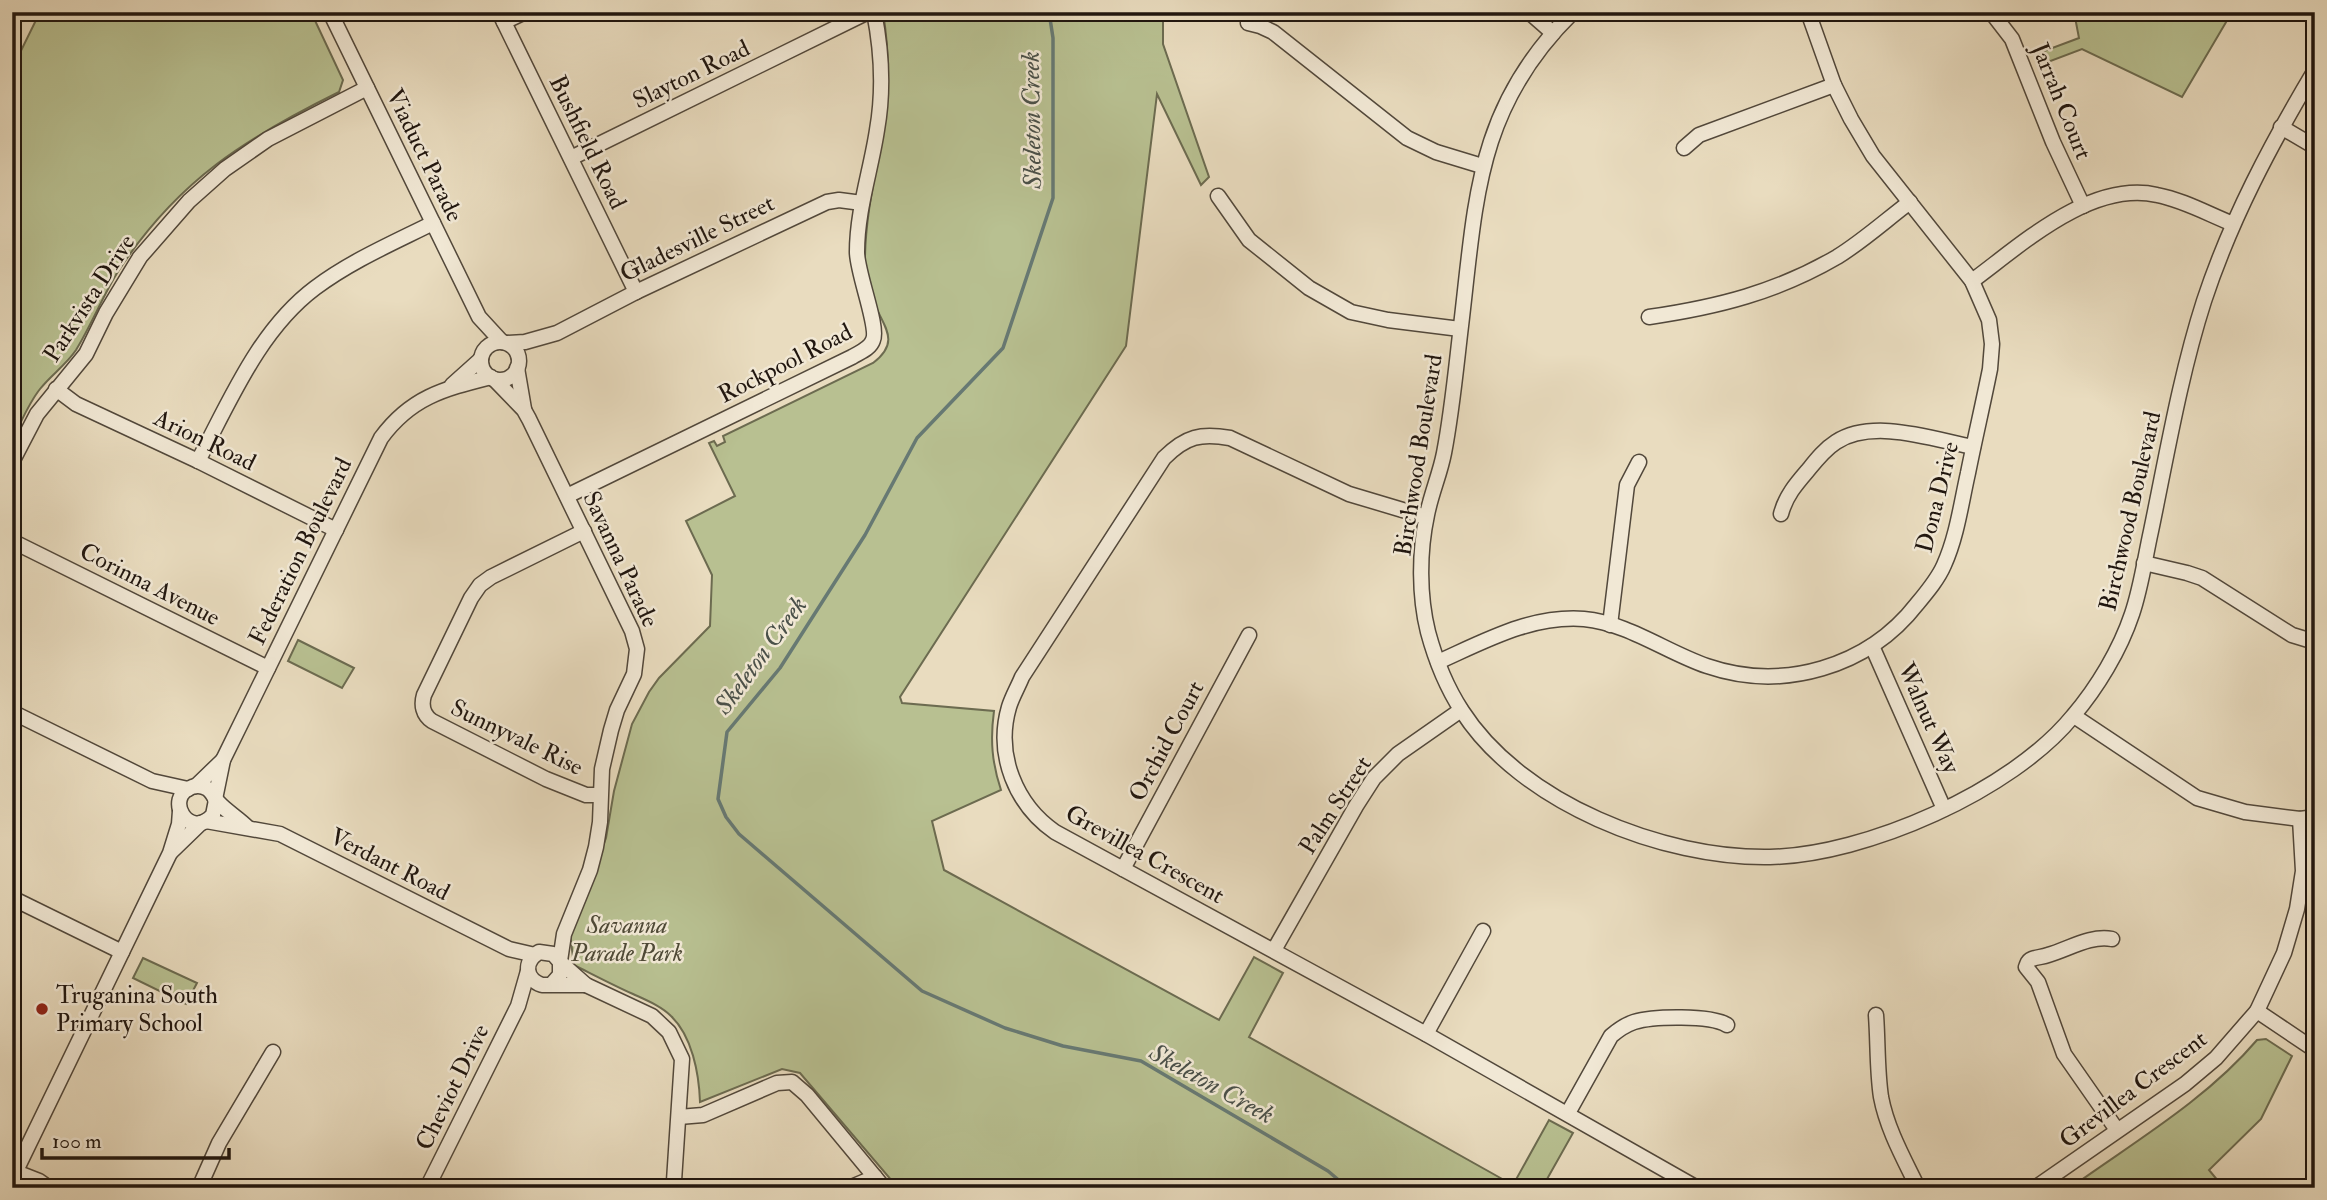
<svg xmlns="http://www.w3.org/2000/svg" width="2327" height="1200" viewBox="0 0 2327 1200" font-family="'IM FELL Double Pica',serif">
  <rect width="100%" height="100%" fill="#e9dcbf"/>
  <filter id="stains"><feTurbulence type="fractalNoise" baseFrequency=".00286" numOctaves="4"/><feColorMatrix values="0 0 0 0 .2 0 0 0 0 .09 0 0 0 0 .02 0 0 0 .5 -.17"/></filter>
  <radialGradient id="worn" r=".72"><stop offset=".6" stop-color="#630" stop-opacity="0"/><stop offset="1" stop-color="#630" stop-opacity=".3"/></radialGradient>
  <g fill="#b8c091" stroke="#6c6b50" stroke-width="2">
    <path d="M40,12H311L343,80L339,92C246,138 178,180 119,270C103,295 92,324 76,350C66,365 51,375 40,389C28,404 21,423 12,440V69Z"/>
    <path d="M883,12H1163V44L1209,177L1201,185L1157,94L1126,346L900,697L902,703L994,711C990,740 992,763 1001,790L932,821L944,870L1219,1020L1254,957L1283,973L1249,1037L1513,1185L1549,1120L1573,1133L1542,1188H898L800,1073L782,1069L700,1102C699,1073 692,1036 671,1016C661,1006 646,1000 633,994C613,985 594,975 574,965L570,934L606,838L614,791L632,724L649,692L659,678L710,626L712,575L686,521L735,496L709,443L714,441L717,446L725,442L723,436L873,363C901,342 884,327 874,303C868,289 864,271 865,256C866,206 880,157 886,108C890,76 888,44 883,12Z"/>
    <path d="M2074,12H2232L2182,97L2082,49L2040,65L2036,54L2079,38Z"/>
    <path d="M298,640L354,668L342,688L288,661Z"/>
    <path d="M143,958L197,983L186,1004L133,978Z"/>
    <path d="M2266,1039L2292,1056L2261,1119L2209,1170L2224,1188H2070C2134,1142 2206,1100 2257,1040Z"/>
  </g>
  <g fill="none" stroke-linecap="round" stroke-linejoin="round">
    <path stroke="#677973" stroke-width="3.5" d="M1049,12L1053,38V198L1003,348L917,438L865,535L780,668L727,732L718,799L726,817L739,834L922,991L1005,1028L1063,1046L1141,1061L1328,1171L1348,1188"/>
    <g stroke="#52483b" stroke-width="17">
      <g id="street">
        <path d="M330,12L479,317L502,342"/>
        <path d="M499,12L636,292"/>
        <path d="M1529,12L1553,33"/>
        <path d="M1573,12C1476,107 1476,200 1461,326C1456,368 1452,412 1444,453C1440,474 1431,494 1427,515C1419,552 1419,596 1428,632C1435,658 1447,688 1462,711C1521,803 1663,859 1770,857C1866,855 2012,791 2073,716C2097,688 2120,650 2132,614C2141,588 2145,558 2151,531C2167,454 2180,376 2204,301C2231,219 2271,144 2315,70"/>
        <path d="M1995,17L2012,39L2053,142L2083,206"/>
        <path d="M504,22L525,12"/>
        <path d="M1248,23L1260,26L1273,32L1407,138L1436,152L1482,166"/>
        <path d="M2281,127L2315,147"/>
        <path d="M1684,148L1699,135L1834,85"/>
        <path d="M571,158L868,12"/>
        <path d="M1218,196L1249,240L1309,288L1351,312L1388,320L1460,329"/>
        <path d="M1972,281C2021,245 2091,180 2157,195C2183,200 2208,214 2233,224"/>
        <path d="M1649,317C1718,307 1777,292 1837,257C1863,241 1886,220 1910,202"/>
        <circle cx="500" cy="361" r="19"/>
        <path d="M508,343L525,342L557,333L636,292L827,202L839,200L862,203"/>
        <path d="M517,368L524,409"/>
        <path d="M494,379L524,410L529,419L632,631L637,649L634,674L617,710L611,730L602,769L600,822L596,847L590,870L564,934L560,961"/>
        <path d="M452,385L481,359"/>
        <path d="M56,389L76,404L198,461L336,530"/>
        <path d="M198,461C230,401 259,330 315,288C351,261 393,243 433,223"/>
        <path d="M12,462L37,414L86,354L106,313L140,257L189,201L225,169L268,139L367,88"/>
        <path d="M567,496L852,357C860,352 870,349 873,340C879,327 857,273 857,252C857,210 871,170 877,130C884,90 882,52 874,12"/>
        <path d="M1781,514C1786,495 1797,483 1809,469C1817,459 1825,449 1836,442C1873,418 1932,439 1973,447"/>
        <path d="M1426,517L1349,494L1230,438C1201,433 1186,436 1164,458L1022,677C1018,687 1012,697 1009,707C995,755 1016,805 1055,832L1426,1034L1697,1188"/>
        <path d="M584,531L491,577L480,585L471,598L424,695C421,705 423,715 432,721L546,779L586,795H600"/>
        <path d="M12,541L268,668"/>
        <path d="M2144,563L2187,573L2202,578L2292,635L2315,642"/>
        <path d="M1610,625L1627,485L1639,462"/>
        <path d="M1872,646L1944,809"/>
        <path d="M1438,662C1485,641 1531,615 1584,619C1628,623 1666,652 1707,666C1783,692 1868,667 1917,604C1927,592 1938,579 1944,565C1957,536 1961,504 1968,473C1975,438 1983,404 1990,369L1992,344L1989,320L1972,281L1873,156L1851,119L1834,85L1808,12"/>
        <path d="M12,712L152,781L188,789"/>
        <path d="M2074,716L2197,798L2245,812L2300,819L2315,817"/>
        <path d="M196,786L223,760"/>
        <path d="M215,799L223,760L381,438C411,397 444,389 491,377"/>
        <path d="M216,800L213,815C189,842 163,797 192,787C197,785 203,786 208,789C213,793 214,798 218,802C226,811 238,818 247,827"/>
        <path d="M206,821L280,834L509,949L535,955"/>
        <path d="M171,852L201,823"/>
        <path d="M1123,869L1249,635"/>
        <path d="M12,898L122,952"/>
        <path d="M2112,939C2090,935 2069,949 2048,955C2043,957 2037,957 2032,959C2027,961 2028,963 2026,967L2038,982L2064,1054L2117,1130"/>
        <path d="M1274,950L1356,806L1374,778L1398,754L1461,710"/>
        <path d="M560,962L586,985L652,1016L669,1032L682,1059L674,1181L676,1188"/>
        <path d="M552,984L560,975V962L553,954L539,952C523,962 525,979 542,985H586"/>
        <path d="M2257,1011L2315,1050"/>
        <path d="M1876,1015C1878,1042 1877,1071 1881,1097C1887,1129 1904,1159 1918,1188"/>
        <path d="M1426,1034L1483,931"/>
        <path d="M1568,1113L1611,1036C1618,1030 1625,1025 1634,1022C1653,1016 1711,1015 1727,1025"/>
        <path d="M679,1117L703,1115L777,1083L792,1082L807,1095L884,1188"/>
        <path d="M16,1172L39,1181L49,1188"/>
        <path d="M12,1179L170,853L179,824L180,811"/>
        <path d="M199,1188L219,1143L273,1052"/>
        <path d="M427,1188L518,1006L528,971"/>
        <path d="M849,1188L875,1177"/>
        <path d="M2035,1188L2185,1084L2216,1058L2257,1011L2284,953L2297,909L2303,871L2300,819"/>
      </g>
    </g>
    <use href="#street" stroke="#f1e8d5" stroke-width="14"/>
  </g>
  <circle fill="#8f2418" stroke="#f1e8d5" stroke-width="2.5" cx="42" cy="1009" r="7"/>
  <g text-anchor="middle" stroke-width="5" stroke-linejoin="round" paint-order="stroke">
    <g font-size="24" fill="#20160f" stroke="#f1e8d5">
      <text transform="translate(691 74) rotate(-26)" y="8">Slayton Road</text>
      <text transform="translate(2062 101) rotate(68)" y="8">Jarrah Court</text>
      <text transform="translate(588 142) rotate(64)" y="8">Bushfield Road</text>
      <text transform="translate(425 155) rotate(64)" y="8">Viaduct Parade</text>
      <text transform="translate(697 238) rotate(-26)" y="8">Gladesville Street</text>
      <text transform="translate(89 298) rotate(-57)" y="8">Parkvista Drive</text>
      <text transform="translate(785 363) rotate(-27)" y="8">Rockpool Road</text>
      <text transform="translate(205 440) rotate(26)" y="8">Arion Road</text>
      <text transform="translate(1418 455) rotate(-81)" y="8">Birchwood Boulevard</text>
      <text transform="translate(1937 497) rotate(-76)" y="8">Dona Drive</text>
      <text transform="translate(2130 511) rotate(-77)" y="8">Birchwood Boulevard</text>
      <text transform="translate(300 551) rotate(-64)" y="8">Federation Boulevard</text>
      <text transform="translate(621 559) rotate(65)" y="8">Savanna Parade</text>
      <text transform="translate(150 584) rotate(27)" y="8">Corinna Avenue</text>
      <text transform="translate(1929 718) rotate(66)" y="8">Walnut Way</text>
      <text transform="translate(517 737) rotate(26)" y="8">Sunnyvale Rise</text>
      <text transform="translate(1166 741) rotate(-62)" y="8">Orchid Court</text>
      <text transform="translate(1335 805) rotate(-57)" y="8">Palm Street</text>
      <text transform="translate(1145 854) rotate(29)" y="8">Grevillea Crescent</text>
      <text transform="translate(390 864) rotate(27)" y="8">Verdant Road</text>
      <text transform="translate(452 1087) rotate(-64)" y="8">Cheviot Drive</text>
      <text transform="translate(2133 1089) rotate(-37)" y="8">Grevillea Crescent</text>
    </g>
    <g font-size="24" font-style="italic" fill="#4e4936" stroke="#f1e8d5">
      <text x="627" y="933">Savanna<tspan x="627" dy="28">Parade Park</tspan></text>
    </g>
    <g font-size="24" fill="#20160f" stroke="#f1e8d5" text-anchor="start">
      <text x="56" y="1003">Truganina South<tspan x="56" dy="28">Primary School</tspan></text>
    </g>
    <g font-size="26" font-style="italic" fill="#4a5049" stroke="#f1e8d5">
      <text transform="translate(1031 120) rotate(-91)" y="9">Skeleton Creek</text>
      <text transform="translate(760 655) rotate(-54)" y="9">Skeleton Creek</text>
      <text transform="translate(1212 1083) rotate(29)" y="9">Skeleton Creek</text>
    </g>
  </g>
  <rect width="2327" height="1200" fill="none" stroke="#e9dcbf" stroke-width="42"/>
  <rect x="14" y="14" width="2299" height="1172" fill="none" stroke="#20160f" stroke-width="3.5"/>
  <rect x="21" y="21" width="2285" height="1158" fill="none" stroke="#20160f" stroke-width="2"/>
  <path d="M42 1148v10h187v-10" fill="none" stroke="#20160f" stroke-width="3.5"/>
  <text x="52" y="1148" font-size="21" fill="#20160f" stroke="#f1e8d5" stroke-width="5" paint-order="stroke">100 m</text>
  <rect width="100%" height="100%" filter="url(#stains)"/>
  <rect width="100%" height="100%" fill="url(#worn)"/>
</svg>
